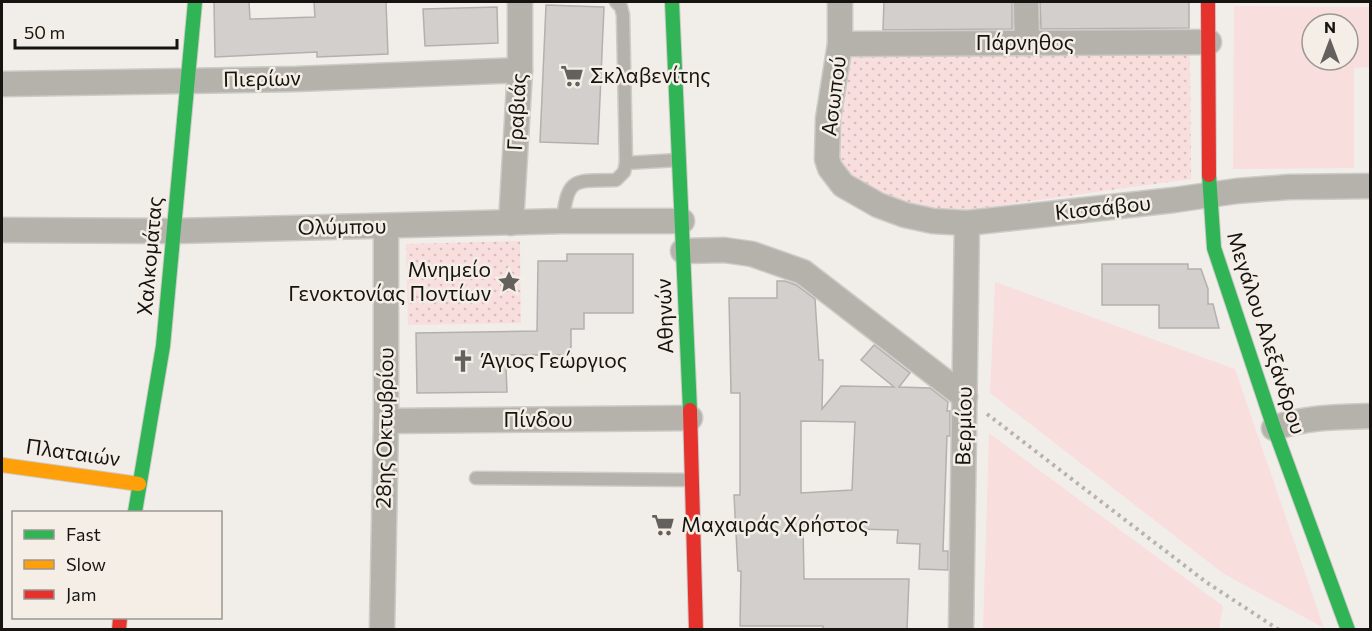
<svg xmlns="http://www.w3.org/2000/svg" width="1372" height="631" viewBox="0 0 1372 631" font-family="Commissioner,sans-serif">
  <defs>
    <pattern id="park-dots" width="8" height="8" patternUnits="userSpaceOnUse" patternTransform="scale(1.5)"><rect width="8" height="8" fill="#f9dede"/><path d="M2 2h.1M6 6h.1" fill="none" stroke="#d5bebd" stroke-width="1.8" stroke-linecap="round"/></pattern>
  </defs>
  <rect width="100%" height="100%" fill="#f1eeea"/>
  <g fill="#f9dede" fill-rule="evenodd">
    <path d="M1234,6L1370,7V67L1354,68V168L1233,169ZM1312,24H1348V60H1312Z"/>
    <path d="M995,282L1235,369L1324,628L1224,574L990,393Z"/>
    <path d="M989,433L1223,606L1219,629H983Z"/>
  </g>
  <g fill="url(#park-dots)">
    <path d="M1190,53L1191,179C1140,186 1089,193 1038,200C1003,205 964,213 929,209C899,205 854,189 841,159C832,139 845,79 848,55Z"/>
    <path d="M520,241L521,323L408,325L406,244Z"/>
  </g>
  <g fill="#d2cfcc" stroke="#b3b0ae" stroke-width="1.5" fill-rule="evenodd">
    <path d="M214,2H249L250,19L315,17L314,2H386L388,54L317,57V52L215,57Z"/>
    <path d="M884,2H1012V29L883,30Z"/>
    <path d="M1040,2H1189V28L1041,29Z"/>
    <path d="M546,5L604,7L598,144L540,142Z"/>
    <path d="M497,7L498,43L425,46L423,9Z"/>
    <path d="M567,254H633V313H584V329H571V355H510V364L506,366L507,392L417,393L416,333L537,331L538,261H567Z"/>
    <path d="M1102,264H1188V269H1201L1208,289V304H1213L1219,328H1159V305H1102Z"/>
    <path d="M777,281H785L796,285L815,299L819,360H823L822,409L841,386L894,387L861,360L874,345L910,373L899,387L930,388L948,402L947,411H950V436H947L943,551H948V570L919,569L920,544L897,543L898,530L851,529V524L803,526L804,579H909L907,630H823V626H740L741,571H738L734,495H740V393H731L729,298H777ZM801,421L855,422L852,490L801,493Z"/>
  </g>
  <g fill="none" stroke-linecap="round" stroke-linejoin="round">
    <g stroke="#cdcbc8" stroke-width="15">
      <g id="lane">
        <path d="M626,163L679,160"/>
        <path d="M563,221C567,176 575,181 616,180L624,172L626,163L623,15L621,7L616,2"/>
        <path d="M476,478L691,480"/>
      </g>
    </g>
    <g stroke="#cdcbc8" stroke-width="27">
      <g id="street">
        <path d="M840,2V44L828,119L827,159L830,168L843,185L878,205L905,215L933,221L967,223L1174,200L1237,191L1289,187L1370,186"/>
        <path d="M1026,2L1027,43"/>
        <path d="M840,44L1209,42"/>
        <path d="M4,84L296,79L520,70"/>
        <path d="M511,223L520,70V2"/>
        <path d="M2,230L174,231L563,221H682"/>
        <path d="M683,251L724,250L752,254L803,272L965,397"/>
        <path d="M386,421L690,418"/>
        <path d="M1274,428C1306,417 1337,417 1370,416"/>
        <path d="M382,630L386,421V226"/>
        <path d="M961,630L967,223"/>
      </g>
    </g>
    <g stroke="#cdcbc8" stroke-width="16">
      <g id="fast">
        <path d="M672,2L690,410"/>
        <path d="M1209,175L1214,248L1274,428L1348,630"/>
        <path d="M135,512L163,346L195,2"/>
      </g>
    </g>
    <g stroke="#cdcbc8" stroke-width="16">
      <path id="slow" d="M2,465L139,484"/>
    </g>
    <g stroke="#cdcbc8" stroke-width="16">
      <g id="jam">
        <path d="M1208,2L1209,175"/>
        <path d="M690,410L696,630"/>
        <path d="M119,630L120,618"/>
      </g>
    </g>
    <path stroke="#b6b3ae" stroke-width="4" stroke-dasharray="3 4.5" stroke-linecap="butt" d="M987,414L1206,582L1279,630"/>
    <use href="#lane" stroke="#b5b2ac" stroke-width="12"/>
    <use href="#street" stroke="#b5b2ac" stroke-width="24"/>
    <use href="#fast" stroke="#30b455" stroke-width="14"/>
    <use href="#slow" stroke="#ff9f0a" stroke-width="14"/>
    <use href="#jam" stroke="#e5322d" stroke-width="14"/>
  </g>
  <defs>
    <g id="supermarket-bare" transform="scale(1.8)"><path d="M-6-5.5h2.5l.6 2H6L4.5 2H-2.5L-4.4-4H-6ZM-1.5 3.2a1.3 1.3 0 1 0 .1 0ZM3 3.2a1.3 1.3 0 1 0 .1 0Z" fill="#63605d" stroke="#f4eee7" stroke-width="2.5" paint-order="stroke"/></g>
    <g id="sight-bare" transform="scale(1.8)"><path d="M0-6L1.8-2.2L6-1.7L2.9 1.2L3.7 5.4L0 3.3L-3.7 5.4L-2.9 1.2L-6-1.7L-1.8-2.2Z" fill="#63605d" stroke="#f4eee7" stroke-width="2.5" paint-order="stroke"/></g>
    <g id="church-bare" transform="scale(1.8)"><path d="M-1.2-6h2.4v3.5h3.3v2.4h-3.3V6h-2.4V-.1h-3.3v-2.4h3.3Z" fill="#63605d" stroke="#f4eee7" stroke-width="2.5" paint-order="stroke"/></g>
  </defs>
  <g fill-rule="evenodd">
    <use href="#supermarket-bare" x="572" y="76"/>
    <use href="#sight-bare" x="509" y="282"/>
    <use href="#church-bare" x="463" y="361"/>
    <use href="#supermarket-bare" x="663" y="525"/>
  </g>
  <g text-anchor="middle" stroke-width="5" stroke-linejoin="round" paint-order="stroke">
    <g font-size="21" fill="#161411" stroke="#f4eee7">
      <text x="1025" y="50">Πάρνηθος</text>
      <text transform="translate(262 79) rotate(-1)" y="7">Πιερίων</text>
      <text transform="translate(834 96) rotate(-83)" y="7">Ασωπού</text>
      <text transform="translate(517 112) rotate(-87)" y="7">Γραβιάς</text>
      <text transform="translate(1103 208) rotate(-6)" y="7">Κισσάβου</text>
      <text transform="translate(342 227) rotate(-1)" y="7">Ολύμπου</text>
      <text transform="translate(150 256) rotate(-85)" y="7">Χαλκομάτας</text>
      <text transform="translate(665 316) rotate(-92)" y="7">Αθηνών</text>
      <text transform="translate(1266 333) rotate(72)" y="7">Μεγάλου Αλεξάνδρου</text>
      <text x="538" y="427">Πίνδου</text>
      <text transform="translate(964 426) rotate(-89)" y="7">Βερμίου</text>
      <text transform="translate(385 428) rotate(-89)" y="7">28ης Οκτωβρίου</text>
      <text transform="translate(73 453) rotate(8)" y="7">Πλαταιών</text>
    </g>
    <g font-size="21" fill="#161411" stroke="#f4eee7" text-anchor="start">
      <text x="590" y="83">Σκλαβενίτης</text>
      <text x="491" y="277" text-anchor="end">Μνημείο<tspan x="491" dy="24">Γενοκτονίας Ποντίων</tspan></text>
      <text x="481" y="368">Άγιος Γεώργιος</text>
      <text x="681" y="532">Μαχαιράς Χρήστος</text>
    </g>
  </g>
  <rect width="1372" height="631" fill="none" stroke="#161411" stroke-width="6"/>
  <rect x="12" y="511" width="210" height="108" fill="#f4eee7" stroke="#9b9791" stroke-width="1.5"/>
  <rect x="24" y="530" width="30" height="9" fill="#30b455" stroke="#9b9791" stroke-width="1.5"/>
  <text x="66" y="541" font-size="18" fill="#161411">Fast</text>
  <rect x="24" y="560" width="30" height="9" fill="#ff9f0a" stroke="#9b9791" stroke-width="1.5"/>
  <text x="66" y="571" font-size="18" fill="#161411">Slow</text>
  <rect x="24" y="590" width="30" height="9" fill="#e5322d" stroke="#9b9791" stroke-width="1.5"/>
  <text x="66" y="601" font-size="18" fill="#161411">Jam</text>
  <g transform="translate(1330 42)"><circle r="28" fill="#f4eee7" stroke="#9b9791" stroke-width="1.5"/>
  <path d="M0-4.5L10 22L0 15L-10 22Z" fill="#63605d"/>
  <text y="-9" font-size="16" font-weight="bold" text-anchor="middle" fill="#161411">N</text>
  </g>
  <path d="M15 39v9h162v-9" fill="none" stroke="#161411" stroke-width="3"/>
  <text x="24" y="39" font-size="18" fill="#161411" stroke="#f4eee7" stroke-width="4.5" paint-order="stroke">50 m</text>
</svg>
